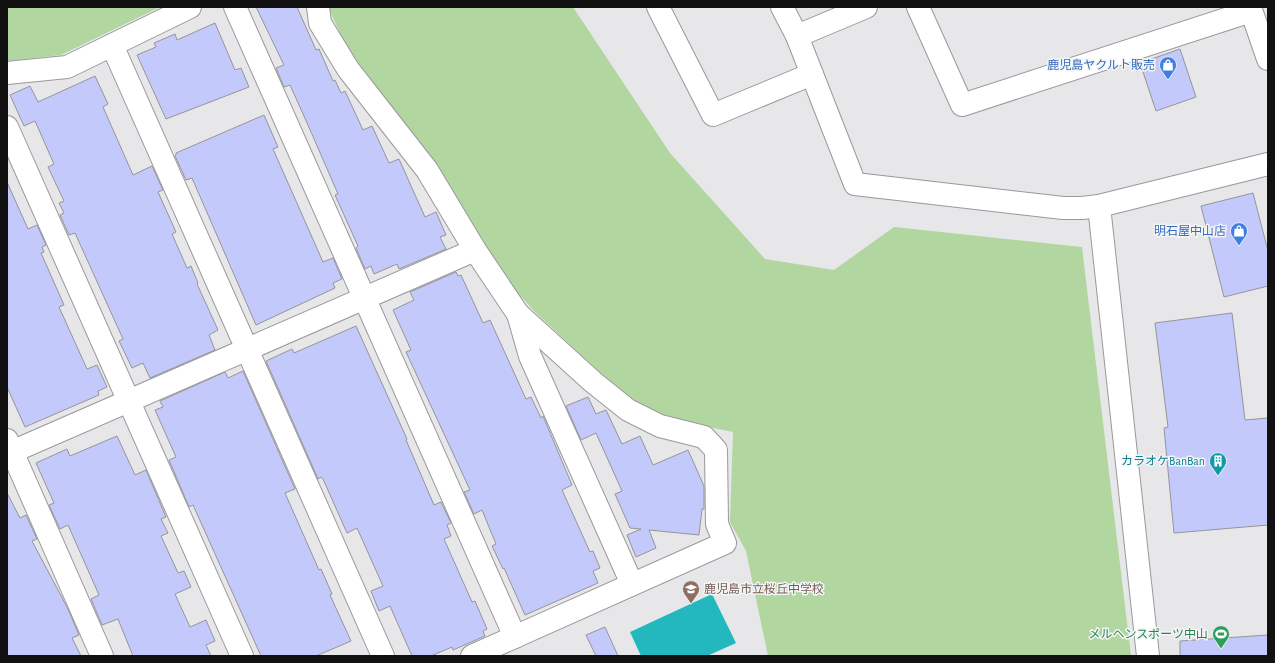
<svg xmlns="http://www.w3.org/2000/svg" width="1275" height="663" viewBox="0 0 1275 663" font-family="'Alegreya Sans','Noto Sans JP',sans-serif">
  <rect width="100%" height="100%" fill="#e7e7ea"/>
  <g fill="#b1d6a0">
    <path d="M7,7H160L61,55L7,61Z"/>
    <path d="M328,7H573L670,153L765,259L834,270L894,227L1082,247L1131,656H768L746,551L730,522L733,432L659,417L618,389L534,311L508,282L447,181L346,46Z"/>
  </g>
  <path fill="#22b8be" d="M712,594L736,643L707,656H641L630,632Z"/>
  <g fill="#c4c9fb" stroke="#959598">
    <path d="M256,7H297L316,50L319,49L333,81L335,80L341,93L345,91L363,130L372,126L389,163L399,159L425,217L436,212L446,235L440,237L446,249L399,269L397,264L374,274L371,266L365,269L356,248L358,246L335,195L338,194L308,125L290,85L284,87L276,68L284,65Z"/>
    <path d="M215,23L235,70L241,68L249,87L166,119L137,55L156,47L154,43L175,34L177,40Z"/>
    <path d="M1180,49L1196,97L1156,111L1140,63Z"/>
    <path d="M95,76L108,104L103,107L133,175L152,166L163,190L158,192L176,232L172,234L187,268L191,266L198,283L197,284L218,330L209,335L215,350L150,378L143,363L132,368L119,341L123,339L75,233L69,235L60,215L64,213L59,203L64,201L48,167L54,164L35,121L24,126L10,95L30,86L38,102Z"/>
    <path d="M264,115L278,147L273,149L323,262L333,258L342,279L333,283L335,288L256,325L192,178L186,180L175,156L176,155V153Z"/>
    <path d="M7,182L28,229L37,225L46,245L42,247L44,252L41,253L64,305L59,307L87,369L97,365L107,387L98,391L99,395L25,427L7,387Z"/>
    <path d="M1253,193L1268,251V286L1224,297L1201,206Z"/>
    <path d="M456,272L458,276L461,275L483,323L490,320L526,399L531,397L541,418L543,416L572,485L562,490L590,552L593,551L600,568L593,571L598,583L525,615L504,568L503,569L492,546L496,544L482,510L474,514L464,492L470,490L406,352L411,350L393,310L414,300L410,292Z"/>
    <path d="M1232,313L1245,420L1268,418V525L1174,533L1164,428L1168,427L1155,323Z"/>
    <path d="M356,326L407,439L406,440L434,505L441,502L451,523L447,525L451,536L444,539L472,602L475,601L487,629L483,631L485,636L453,650L452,647L431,656H412L390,606L379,611L371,591L383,586L357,528L347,533L323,479L321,477L318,479L266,361L292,349L294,353Z"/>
    <path d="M243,371L295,489L285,493L319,570L321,569L332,594L330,595L351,641L316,656H261L193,505L189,507L169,460L176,457L155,410L163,407L160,401L225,372L228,378Z"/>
    <path d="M588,397L596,414L606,410L622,444L640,436L653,465L688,450L704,486V509H702L699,535L649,530L656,548L636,557L627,535L641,529L630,528L615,494L622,491L596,433L581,440L566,406Z"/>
    <path d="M117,436L135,475L146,470L166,517L161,519L168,533L161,536L178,573L184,571L191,587L175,594L190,627L206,620L215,641L206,645L211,656H133L118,619L102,625L91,599L99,595L68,525L60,529L49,505L54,503L36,463L67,449L70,456Z"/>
    <path d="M7,493L20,518L26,515L37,539L32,541L68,609L79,635L72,638L81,656H7Z"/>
    <path d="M605,627L618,656H596L586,635Z"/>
    <path d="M1268,635V656H1180V641Z"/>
  </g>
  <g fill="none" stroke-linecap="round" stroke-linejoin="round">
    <g stroke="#99999b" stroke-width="24">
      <g id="minor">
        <path d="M235,7L515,637"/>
        <path d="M318,7L320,23L348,69L427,170L475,250L518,314L593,382L628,410L660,426L704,437L716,450L717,524L725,543L472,656"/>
        <path d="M658,7L713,115L812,74"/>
        <path d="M782,7L797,36L855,184L1063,208H1082L1099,206L1268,164"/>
        <path d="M918,7L962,105L1251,11"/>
        <path d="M1250,7L1268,59"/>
        <path d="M797,36L866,7"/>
        <path d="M112,45L383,656"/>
        <path d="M7,73L67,67L190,7"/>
        <path d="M7,127L242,656"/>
        <path d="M1099,206L1148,656"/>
        <path d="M518,314L530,356L632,584"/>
        <path d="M7,440L102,656"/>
        <path d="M7,454L475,250"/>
      </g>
    </g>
    <use href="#minor" stroke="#fff" stroke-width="22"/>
  </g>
  <defs>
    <g id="shop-pin" transform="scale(0.9)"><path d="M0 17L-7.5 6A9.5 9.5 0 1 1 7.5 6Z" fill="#3f7fe0" stroke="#f4f5f7"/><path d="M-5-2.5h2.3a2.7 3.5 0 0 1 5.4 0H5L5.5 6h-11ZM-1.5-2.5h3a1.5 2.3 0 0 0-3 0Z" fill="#fff"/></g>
    <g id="building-pin" transform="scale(0.9)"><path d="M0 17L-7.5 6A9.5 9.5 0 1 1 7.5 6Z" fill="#0f9aa8" stroke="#f4f5f7"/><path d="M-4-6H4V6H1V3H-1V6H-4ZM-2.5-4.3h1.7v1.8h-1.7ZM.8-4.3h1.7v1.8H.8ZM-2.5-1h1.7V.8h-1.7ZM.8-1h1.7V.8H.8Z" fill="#fff"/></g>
    <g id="school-pin" transform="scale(0.9)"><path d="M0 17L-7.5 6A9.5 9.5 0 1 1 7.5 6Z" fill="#8d6e63" stroke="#f4f5f7"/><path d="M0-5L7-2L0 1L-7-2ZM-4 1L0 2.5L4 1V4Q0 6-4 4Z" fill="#fff"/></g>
    <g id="stadium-pin" transform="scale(0.9)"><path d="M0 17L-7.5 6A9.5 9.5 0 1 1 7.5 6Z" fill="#2e9e5b" stroke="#f4f5f7"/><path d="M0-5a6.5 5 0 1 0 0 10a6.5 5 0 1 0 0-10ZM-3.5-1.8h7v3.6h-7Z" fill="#fff"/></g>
  </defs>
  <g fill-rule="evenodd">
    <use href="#shop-pin" x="1168" y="65"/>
    <use href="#shop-pin" x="1239" y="231"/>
    <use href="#building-pin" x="1218" y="461"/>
    <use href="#school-pin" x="691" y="589"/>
    <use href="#stadium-pin" x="1221" y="634"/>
  </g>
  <g text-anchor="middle" stroke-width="3" stroke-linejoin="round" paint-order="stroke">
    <g font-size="12" fill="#366cbe" stroke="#f4f5f7" text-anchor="end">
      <text x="1155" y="69">鹿児島ヤクルト販売</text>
      <text x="1226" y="235">明石屋中山店</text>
    </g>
    <g font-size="12" fill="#0d838f" stroke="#f4f5f7" text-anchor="end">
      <text x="1205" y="465">カラオケBanBan</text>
    </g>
    <g font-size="12" fill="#785e54" stroke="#f4f5f7" text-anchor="start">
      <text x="704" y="593">鹿児島市立桜丘中学校</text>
    </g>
    <g font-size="12" fill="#27864d" stroke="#f4f5f7" text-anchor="end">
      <text x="1208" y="638">メルヘンスポーツ中山</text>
    </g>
  </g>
  <rect width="1275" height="663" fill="none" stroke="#111112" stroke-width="16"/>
</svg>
